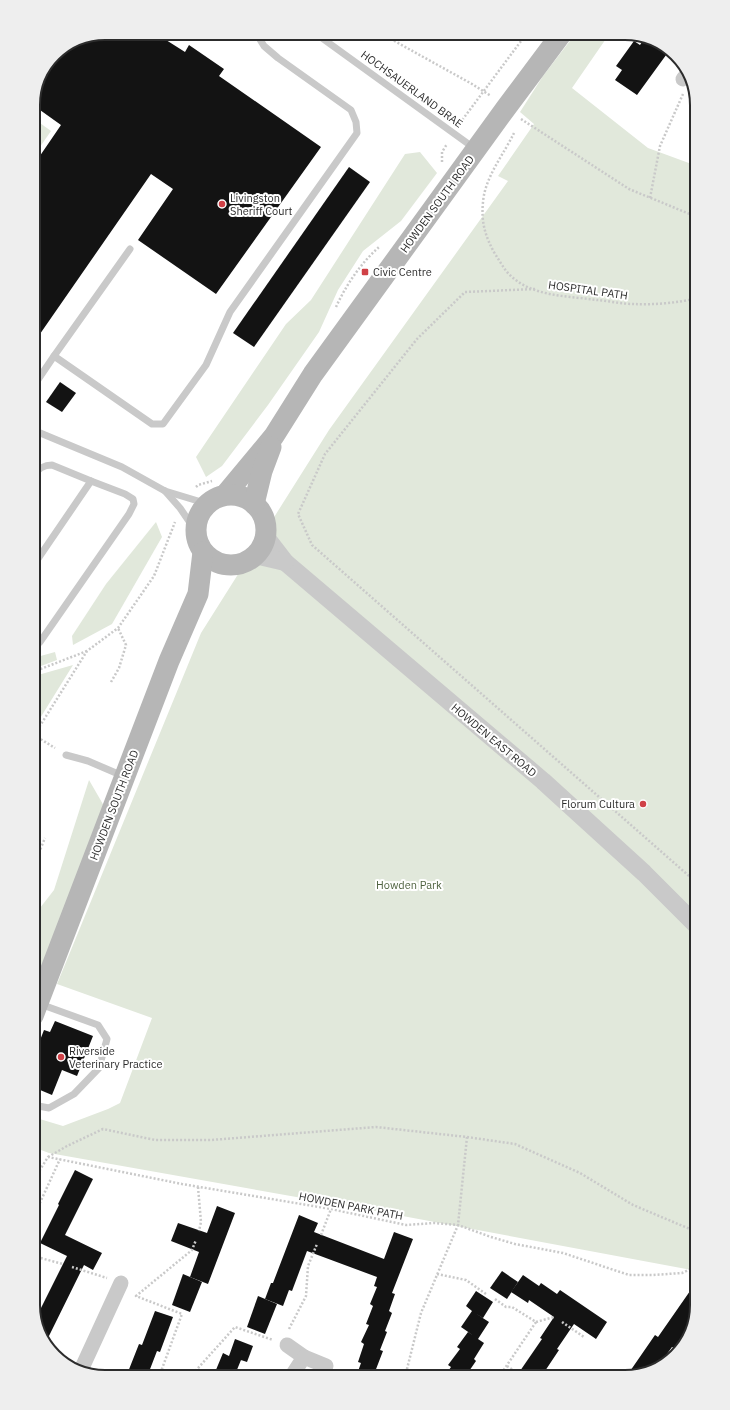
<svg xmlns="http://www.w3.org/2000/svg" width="730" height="1410" viewBox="0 0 730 1410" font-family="'IBM Plex Sans',sans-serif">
  <rect width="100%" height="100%" fill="#fff"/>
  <g fill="#e1e8db">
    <path d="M576,33H610L572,88L648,148L697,166V1271L381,1212L49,1153L33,1147V1117L63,1126L108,1109L120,1103L152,1018L57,984L201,633L329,430L508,181L498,176L534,124L520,112L543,76Z"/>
    <path d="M33,118L51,131L33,157Z"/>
    <path d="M420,152L437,173L401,221L363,251L338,290L319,332L268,405L222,466L206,477L196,457L286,324L311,300L405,154Z"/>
    <path d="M156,522L162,537L112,624L73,645L72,636L106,584Z"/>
    <path d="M55,652L57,660L33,669V655L37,657Z"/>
    <path d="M73,665L34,728L33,731V676L38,675Z"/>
    <path d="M89,780L104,806L33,988V917L54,890Z"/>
  </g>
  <g fill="#131313">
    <path d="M105,33H155L185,52L189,45L224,69L219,76L321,147L216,294L138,240L173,189L151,174L33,344V166L61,125L33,105V101L54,54L78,38Z"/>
    <path d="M644,39L659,44L669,51L637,95L615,80L622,70L616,66L634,41L640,45Z"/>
    <path d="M349,167L370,182L254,347L233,333Z"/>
    <path d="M60,382L76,393L62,412L46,402Z"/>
    <path d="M55,1021L93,1036L77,1076L62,1070L52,1095L33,1087V1083L41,1064L33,1061V1058L44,1030L50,1032Z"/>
    <path d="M75,1170L93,1179L65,1235L102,1253L93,1270L84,1265L46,1342L38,1332L36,1318L67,1256L40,1243L59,1205L58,1204Z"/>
    <path d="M217,1206L235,1213L208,1284L190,1277L199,1252L171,1241L178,1223L207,1233Z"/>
    <path d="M299,1215L318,1223L314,1232L384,1259L394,1232L413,1239L392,1293L395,1294L389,1311L392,1313L385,1331L387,1332L380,1350L383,1351L373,1377H356L361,1363L358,1362L364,1344L361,1342L369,1325L366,1324L373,1306L370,1304L377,1287L374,1286L377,1277L307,1251L292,1291L289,1290L283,1306L265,1299L271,1283H273Z"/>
    <path d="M502,1271L518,1282L507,1299L490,1288Z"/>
    <path d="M183,1274L202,1282L190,1312L172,1305Z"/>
    <path d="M523,1275L539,1286L541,1283L557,1294L560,1290L607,1322L596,1339L574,1324L557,1349L559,1350L541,1377H529L520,1371L542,1339L540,1338L554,1317L529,1300L528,1303L511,1292Z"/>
    <path d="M697,1281V1305L691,1324L674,1348L672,1347L656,1369L652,1372L626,1377L655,1335L658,1337Z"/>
    <path d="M476,1291L493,1302L483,1318L475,1313L489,1322L478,1339L484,1343L474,1359L476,1361L465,1377H444L451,1367L448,1365L460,1349L457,1347L468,1332L474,1336L461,1327L472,1311L466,1306Z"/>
    <path d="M258,1296L277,1304L265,1334L247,1327Z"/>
    <path d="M155,1311L173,1317L160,1352L157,1351L147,1377H126L139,1344L142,1345Z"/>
    <path d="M235,1339L253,1346L247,1362L235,1358L241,1360L234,1377H213L223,1353L229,1356Z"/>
  </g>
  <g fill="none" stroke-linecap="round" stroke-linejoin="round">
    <g stroke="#c9c9c9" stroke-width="2.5" stroke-dasharray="2 2" stroke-linecap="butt">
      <path d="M380,33L472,84L491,96"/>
      <path d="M521,119L629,189L697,217"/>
      <path d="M460,123L527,33"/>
      <path d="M514,133C504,154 485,177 483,202C481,222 485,236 495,254C500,261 504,270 511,276C533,297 569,296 597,300C609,301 622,304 634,304C653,305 679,303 697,298"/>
      <path d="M442,162V152L447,144"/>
      <path d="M650,198L660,146L683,94"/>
      <path d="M535,289L465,292L417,339L325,454L298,514L312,545L697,883"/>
      <path d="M336,307C346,285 361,263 379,247"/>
      <path d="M196,487L198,485L212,481"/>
      <path d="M33,672L87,651"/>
      <path d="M111,682L119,668L126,645L118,628"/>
      <path d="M34,735L55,748"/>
      <path d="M33,737L87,651L118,628L154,576L175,522"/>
      <path d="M33,858L38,855L45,838"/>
      <path d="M48,1157L67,1146L103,1129L155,1140H211L376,1127L467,1137L515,1144L580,1173L633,1205L697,1232"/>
      <path d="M33,1181L48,1157L182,1184L331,1209L406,1225L434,1223L458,1225L491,1237L515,1244L563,1253L629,1275H653L682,1273L697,1266"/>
      <path d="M198,1187L201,1222L199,1231"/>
      <path d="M33,1218L60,1159"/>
      <path d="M321,1235L331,1209"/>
      <path d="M33,1256L63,1264"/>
      <path d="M72,1267L107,1278"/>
      <path d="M437,1274L466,1280L486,1294"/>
      <path d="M495,1299L506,1307H512L536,1322L499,1377"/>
      <path d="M536,1322L554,1317"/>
      <path d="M562,1322L584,1337"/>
      <path d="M289,1329L306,1296L308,1266L317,1244"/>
      <path d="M679,1350L687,1339"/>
      <path d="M507,1366L523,1377"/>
      <path d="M159,1377L182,1314L136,1296L192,1250L196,1240"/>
      <path d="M190,1377L235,1327L273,1340"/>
      <path d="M405,1377L421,1313L458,1225L467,1137"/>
    </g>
    <g stroke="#c9c9c9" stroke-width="7">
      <path d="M315,33L474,148"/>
      <path d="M130,249L54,356L152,424H163L206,365L230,312L357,133L356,122L351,110L278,58L264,46L256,33"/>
      <path d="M33,387L54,356"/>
      <path d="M33,430L122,467L165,491L208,504"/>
      <path d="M165,491L180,508L195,530"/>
      <path d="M33,566L91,481"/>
      <path d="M33,646L38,644L40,642L129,514L134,504L133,499L125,494L91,481L52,465C43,465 38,469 33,476"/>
      <path d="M66,755L88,761L123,776"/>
      <path d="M33,1105L49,1108L74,1094L99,1068L107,1039L98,1025L40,1004"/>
    </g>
    <g stroke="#c9c9c9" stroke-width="15">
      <path d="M683,79L688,73"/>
      <path d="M287,1345L304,1357L291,1377"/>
      <path d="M304,1357L326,1366"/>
      <path d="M81,1370L121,1283"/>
    </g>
    <g stroke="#c9c9c9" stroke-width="18">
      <path d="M265,536L285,562L543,781L644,873L697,926"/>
      <path d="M255,555L285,562"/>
    </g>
    <g stroke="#b6b6b6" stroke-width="21">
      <path d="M225,495L274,436L313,374L506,108L562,33"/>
      <circle cx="231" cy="530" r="35"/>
      <path d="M254,504L262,471L271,447"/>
      <path d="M33,1016L169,661L198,594L203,552"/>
    </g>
  </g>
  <g fill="#d04147" stroke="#fff" stroke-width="1.5">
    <circle cx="222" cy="204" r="4"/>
    <rect x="361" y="268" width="8" height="8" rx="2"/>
    <circle cx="643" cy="804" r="4"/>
    <circle cx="61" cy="1057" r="4"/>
  </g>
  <g text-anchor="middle" stroke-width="4" stroke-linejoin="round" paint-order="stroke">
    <g font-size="11" fill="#2c2c2c" stroke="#fff">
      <text transform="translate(412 89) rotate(36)" y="4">HOCHSAUERLAND BRAE</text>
      <text transform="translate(437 204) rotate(-54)" y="4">HOWDEN SOUTH ROAD</text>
      <text transform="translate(588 290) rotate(8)" y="4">HOSPITAL PATH</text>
      <text transform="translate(494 740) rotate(40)" y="4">HOWDEN EAST ROAD</text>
      <text transform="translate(114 805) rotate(-69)" y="4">HOWDEN SOUTH ROAD</text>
      <text transform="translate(351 1206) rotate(11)" y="4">HOWDEN PARK PATH</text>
    </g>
    <g font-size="11" fill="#2c2c2c" stroke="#fff" text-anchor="start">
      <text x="230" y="202">Livingston<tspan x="230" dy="13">Sheriff Court</tspan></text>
      <text x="373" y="276">Civic Centre</text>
      <text x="635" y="808" text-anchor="end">Florum Cultura</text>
      <text x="69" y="1055">Riverside<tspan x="69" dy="13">Veterinary Practice</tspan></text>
    </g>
    <g font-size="11" fill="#4e623f" stroke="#fff">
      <text x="409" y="889">Howden Park</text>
    </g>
  </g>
  <path d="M0 0H730V1410H0ZM105 40H625A65 65 0 0 1 690 105V1305A65 65 0 0 1 625 1370H105A65 65 0 0 1 40 1305V105A65 65 0 0 1 105 40Z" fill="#eee" fill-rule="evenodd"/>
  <path fill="none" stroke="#2c2c2c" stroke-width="2" d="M105 40H625A65 65 0 0 1 690 105V1305A65 65 0 0 1 625 1370H105A65 65 0 0 1 40 1305V105A65 65 0 0 1 105 40Z"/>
</svg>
